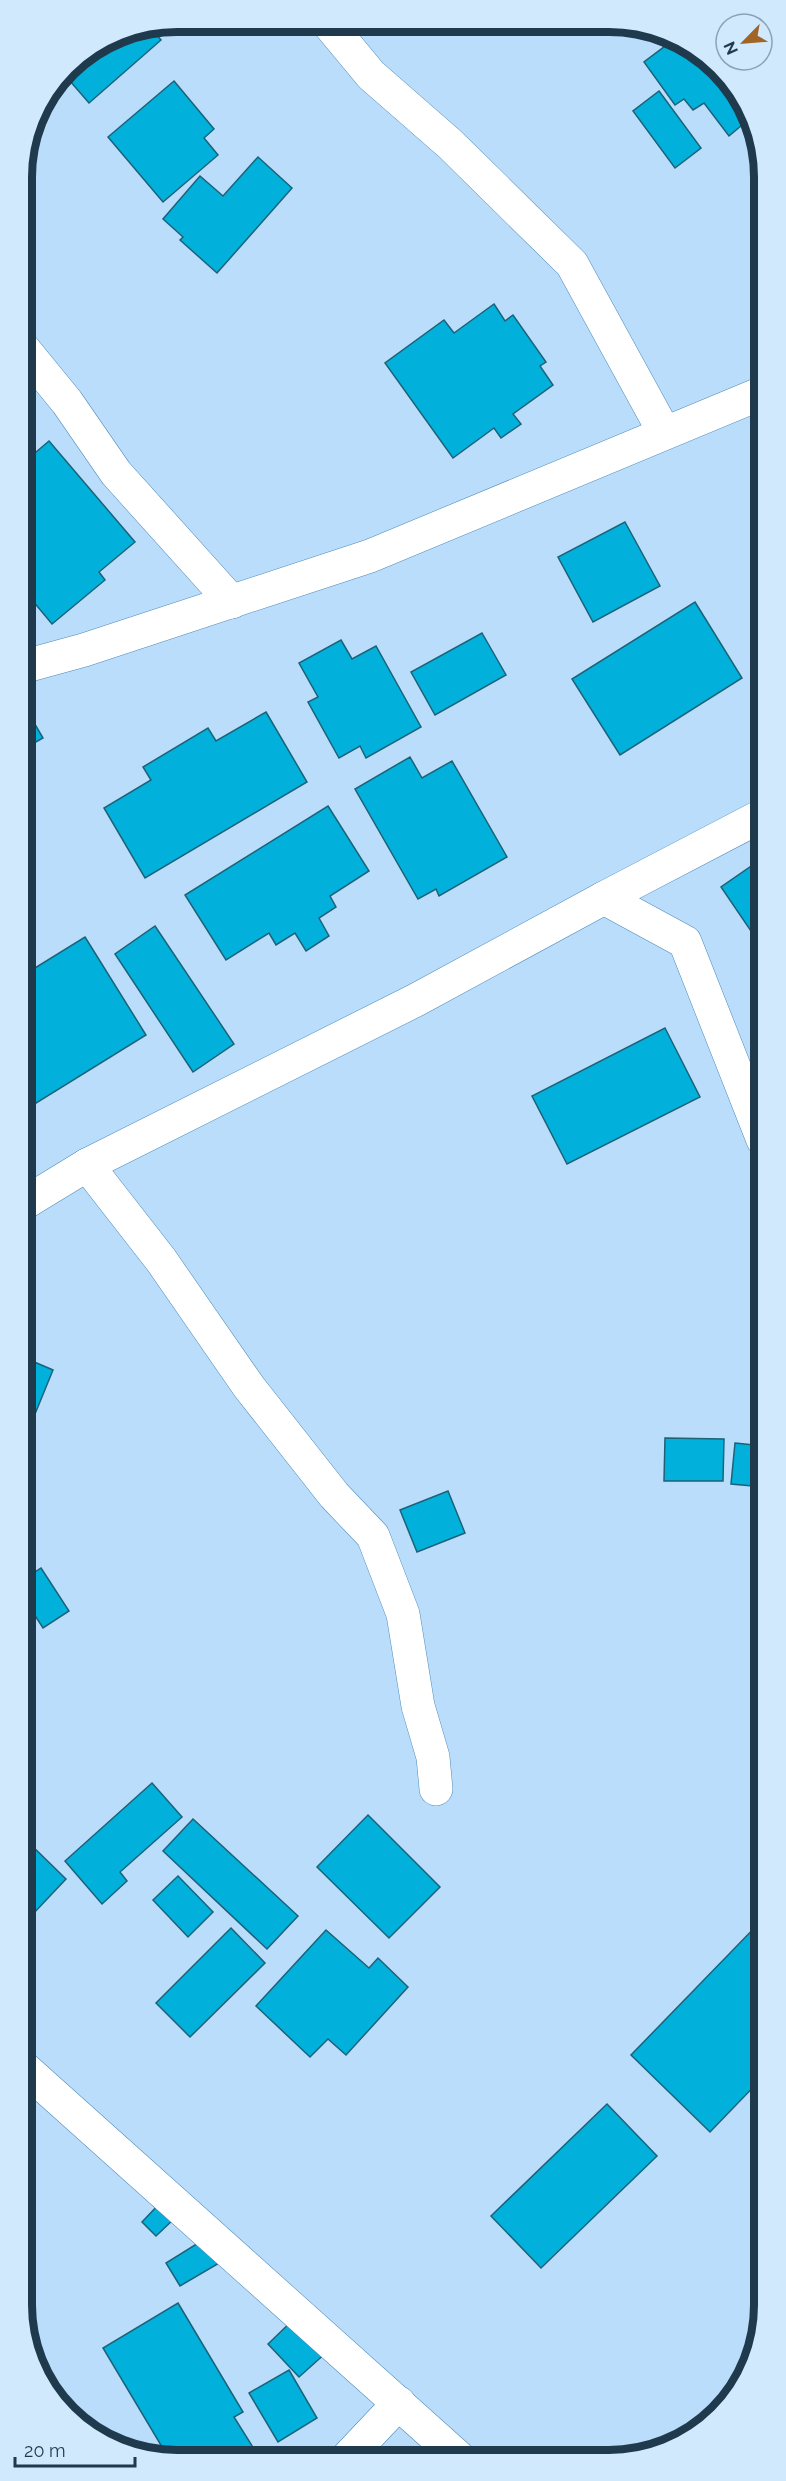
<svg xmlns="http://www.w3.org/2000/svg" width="786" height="2481" viewBox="0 0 786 2481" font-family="Raleway,sans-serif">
  <rect width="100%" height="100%" fill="#b9ddfb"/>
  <g fill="#02b1db" stroke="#1c6278" stroke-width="1.5">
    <path d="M149,26L161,40L89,103L63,73L74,60L117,33Z"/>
    <path d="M653,31L720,67L748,120L729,136L704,103L693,110L684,99L675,105L644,62L665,46Z"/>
    <path d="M174,81L214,129L204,138L218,155L163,202L108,137Z"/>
    <path d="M659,91L701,148L675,168L633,111Z"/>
    <path d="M258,157L292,188L217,273L180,240L183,237L163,219L200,176L223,196Z"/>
    <path d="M494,304L505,321L513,315L546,362L540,366L553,385L513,414L521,424L501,438L494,428L453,458L385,363L444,320L454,333Z"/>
    <path d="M49,441L135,542L99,572L105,580L52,624L22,588V567L26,563L22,558V464Z"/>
    <path d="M625,522L660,586L593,622L558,557Z"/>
    <path d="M695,602L742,678L620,755L572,679Z"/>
    <path d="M482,633L506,675L435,715L411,672Z"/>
    <path d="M341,640L352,659L376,646L421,727L366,758L360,746L339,758L308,702L318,697L299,663Z"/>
    <path d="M22,702L43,738L22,750Z"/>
    <path d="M266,712L307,782L145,878L104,808L151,780L143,767L208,728L216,741Z"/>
    <path d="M410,757L422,778L452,761L507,857L439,896L436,889L418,899L355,789Z"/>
    <path d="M328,806L369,871L330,896L336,907L319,918L329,936L306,951L295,933L276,945L269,933L226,960L185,895Z"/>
    <path d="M763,858V931L755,937L721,887Z"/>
    <path d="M155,926L234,1044L193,1072L115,954Z"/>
    <path d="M85,937L146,1035L33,1105L22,1087V976Z"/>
    <path d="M665,1028L700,1097L567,1164L532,1096Z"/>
    <path d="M32,1361L53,1370L35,1414L23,1409V1381Z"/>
    <path d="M665,1438L724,1439L723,1481H664Z"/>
    <path d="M735,1443L764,1446V1487L731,1484Z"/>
    <path d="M448,1491L465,1533L417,1552L400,1510Z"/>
    <path d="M41,1568L69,1611L43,1628L23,1597V1580Z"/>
    <path d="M152,1783L182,1817L120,1872L127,1881L102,1904L65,1861Z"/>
    <path d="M368,1815L440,1887L389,1938L317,1867Z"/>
    <path d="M193,1819L298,1916L267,1949L163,1851Z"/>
    <path d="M26,1840L66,1879L33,1914L23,1904V1842Z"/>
    <path d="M178,1876L213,1912L188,1937L153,1900Z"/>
    <path d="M764,1918V2076L710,2132L631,2055Z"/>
    <path d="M231,1928L265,1963L190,2037L156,2003Z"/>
    <path d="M326,1930L369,1968L378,1958L408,1987L346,2055L328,2039L310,2057L256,2006Z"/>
    <path d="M607,2104L657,2156L541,2268L491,2216Z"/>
    <path d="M161,2202L176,2217L156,2236L142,2222Z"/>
    <path d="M211,2235L226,2259L180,2286L166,2263Z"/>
    <path d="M178,2303L243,2412L234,2417L259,2457H168L103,2348Z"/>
    <path d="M296,2317L328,2351L299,2377L268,2344Z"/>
    <path d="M289,2370L317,2418L278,2442L249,2393Z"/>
  </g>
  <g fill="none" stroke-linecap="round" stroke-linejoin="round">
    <g stroke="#4f8bb9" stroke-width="34">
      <g id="minor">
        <path d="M327,22L371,75L450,144L572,264L664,432"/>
        <path d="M22,347L67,402L116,473L232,602"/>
        <path d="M22,667L84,650L370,556L762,393"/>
        <path d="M604,898L763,815"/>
        <path d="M87,1165L161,1260L249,1387L334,1495L373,1536L403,1614L418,1706L433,1757L436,1789"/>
        <path d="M23,1204L87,1165L416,1000L604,898L685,942L763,1140"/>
        <path d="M24,2068L458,2457"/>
        <path d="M348,2457L399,2403"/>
      </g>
    </g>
    <use href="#minor" stroke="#fff" stroke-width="33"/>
  </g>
  <path d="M0 0H786V2481H0ZM177 32H609A145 145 0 0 1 754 177V2305A145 145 0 0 1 609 2450H177A145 145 0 0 1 32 2305V177A145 145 0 0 1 177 32Z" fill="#d1e9fd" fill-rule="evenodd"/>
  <path fill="none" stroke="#1f394d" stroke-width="8" d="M177 32H609A145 145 0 0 1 754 177V2305A145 145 0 0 1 609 2450H177A145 145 0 0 1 32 2305V177A145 145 0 0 1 177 32Z"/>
  <g transform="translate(744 42) rotate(245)"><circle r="28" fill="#d1e9fd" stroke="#8aa3b7" stroke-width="1.5"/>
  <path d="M0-4.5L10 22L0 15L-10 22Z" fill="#a06426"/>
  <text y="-9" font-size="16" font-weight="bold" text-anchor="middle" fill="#1f394d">N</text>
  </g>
  <path d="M15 2457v9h120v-9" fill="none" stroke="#1f394d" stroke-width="3"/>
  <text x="24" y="2457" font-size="18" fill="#1f394d" stroke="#d1e9fd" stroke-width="4.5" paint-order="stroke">20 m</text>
</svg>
